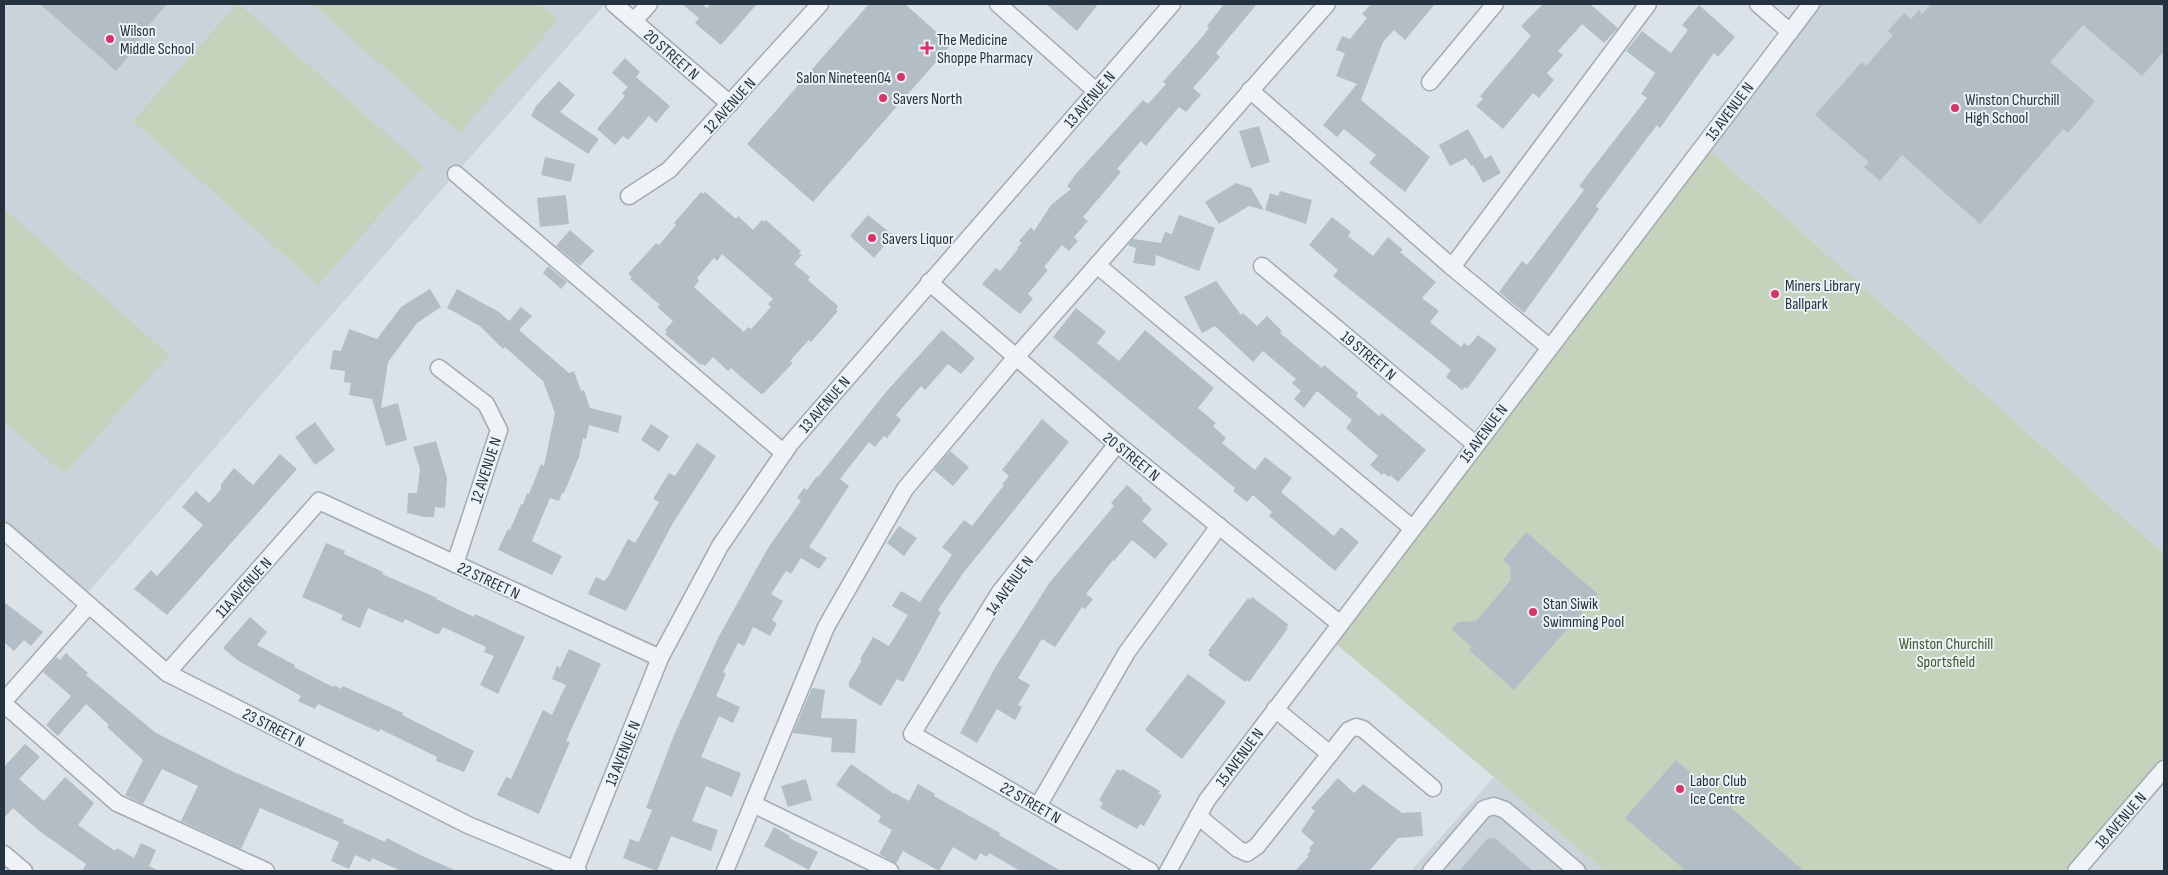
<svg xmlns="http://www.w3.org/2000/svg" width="2168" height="875" viewBox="0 0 2168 875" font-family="'Sofia Sans Condensed',sans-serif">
  <rect width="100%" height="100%" fill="#dce3e8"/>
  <g fill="#cad2da">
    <path d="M4,4H605L82,599L4,531Z"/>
    <path d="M1811,4H2164V554L1704,145Z"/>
    <path d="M1494,777L1605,871H1411Z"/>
  </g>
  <g fill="#c5d3bc">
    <path d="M237,4H239L423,166L318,285L133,121Z"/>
    <path d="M312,4H540L558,20L459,133Z"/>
    <path d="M1704,145L2164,554V769L2076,871H1605L1329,638Z"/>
    <path d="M4,209L169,355L64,474L4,421Z"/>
  </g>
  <g fill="#b3bdc5" fill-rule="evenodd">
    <path d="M40,4H167L142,33L144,35L136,44L138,45L116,71Z"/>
    <path d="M682,4H702L707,8L711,4H757L721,45L695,23L699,18Z"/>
    <path d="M869,4H905L951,45L813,202L747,144Z"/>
    <path d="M1046,4H1098L1077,31Z"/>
    <path d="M1224,4H1257L1216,53L1220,57L1193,88L1201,95L1186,112L1179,107L1146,146L1141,141L1117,169L1121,172L1083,217L1088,221L1074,237L1078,241L1069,251L1062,245L1044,267L1048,270L1028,294L1033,299L1020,314L982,284L996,268L1000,271L1018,249L1017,248L1022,243L1019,241L1031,227L1034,231L1051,205L1071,189L1067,186L1075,175L1143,100L1148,104L1166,84L1163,82L1203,36L1209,28L1207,26Z"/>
    <path d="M1371,4H1435L1405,40L1394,30L1383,42L1361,100L1430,157L1405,192L1369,163L1376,155L1344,129L1337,137L1323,125L1357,84L1336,76L1345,53L1336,50L1342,36L1350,39L1367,18L1362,14Z"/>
    <path d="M1543,4H1590L1618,28L1604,43L1582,24L1558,51L1563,55L1547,73L1554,80L1539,98L1533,93L1503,129L1476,106L1483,99L1480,96L1531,36L1521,26Z"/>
    <path d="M1931,4H2164V51L2142,76L2083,25L2050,62L2095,101L2068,133L2063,129L1980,224L1902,155L1880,181L1864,167L1869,162L1815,115L1862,62L1866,66L1893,35L1888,31L1904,13L1911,19L1919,10L1922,14Z"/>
    <path d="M1699,5L1735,37L1718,57L1714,53L1660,128L1657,125L1596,206L1599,209L1524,313L1499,292L1522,261L1527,265L1584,190L1579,186L1647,98L1641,94L1655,73L1626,51L1642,31L1671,53L1688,30L1682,25Z"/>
    <path d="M625,58L640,72L636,77L670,106L656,123L649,116L628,140L623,136L615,145L597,129L625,96L622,93L628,87L612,73Z"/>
    <path d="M559,81L575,95L560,112L599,139L588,154L531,116L536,106Z"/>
    <path d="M1259,126L1270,162L1251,168L1239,131Z"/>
    <path d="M1468,129L1485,159L1491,155L1501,173L1483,183L1473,165L1471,166L1466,158L1450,166L1439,145Z"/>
    <path d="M545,157L575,164L571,182L541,175Z"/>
    <path d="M1236,183L1251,188L1264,210L1249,206L1219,224L1205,202Z"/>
    <path d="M1280,191L1312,200L1306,224L1265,210L1270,193L1278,196Z"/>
    <path d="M701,192L703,194L705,192L736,219L738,216L753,230L762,220L764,222L766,220L801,251L799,253L802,255L794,264L810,277L808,280L838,306L836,309L838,311L811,342L809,340L807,342L790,361L793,363L764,393L761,394L731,368L728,371L713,357L705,366L702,364L701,365L665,334L667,332L665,330L673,321L657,307L660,305L630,279L632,277L628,274L656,243L659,245L676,225L674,223ZM722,254L773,299L768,304L771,307L754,326L751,329L748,327L744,332L694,287L699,281L697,278L714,258L717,261Z"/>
    <path d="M566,195L569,224L540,227L537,198Z"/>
    <path d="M868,215L893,235L874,258L850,236Z"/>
    <path d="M1179,215L1215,228L1199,271L1156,255L1155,266L1133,263L1136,248L1128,245L1133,239L1161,243L1165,232L1172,234Z"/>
    <path d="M1332,217L1351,232L1348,236L1373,256L1388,237L1403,250L1400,252L1436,282L1422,298L1439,311L1430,322L1461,347L1464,343L1469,346L1478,335L1497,349L1467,389L1465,387L1462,390L1446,377L1451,370L1333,276L1338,270L1309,245Z"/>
    <path d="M570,230L594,251L580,266L556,246Z"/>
    <path d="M548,266L567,282L561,289L543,273Z"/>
    <path d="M1216,281L1241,315L1243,313L1257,326L1267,316L1282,331L1280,333L1322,368L1324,365L1358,393L1356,396L1379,416L1382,413L1426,450L1398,482L1390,475L1389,477L1384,473L1382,475L1370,465L1378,456L1346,428L1352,420L1317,391L1304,408L1294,399L1301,391L1292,383L1296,379L1263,351L1253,362L1215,326L1202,333L1184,297Z"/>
    <path d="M430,289L441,307L417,323L388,362L381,408L398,403L407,440L386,446L372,399L349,395L351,383L344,382L345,371L330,369L333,350L341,351L349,329L377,339L401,307Z"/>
    <path d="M457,289L499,312L509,321L521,307L532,316L519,330L569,373L574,371L581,391L584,390L590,408L622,416L618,433L589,425L586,439L583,438L579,457L564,493H562L559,501L550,498L532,541L562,556L552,575L498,550L508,529L510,530L521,504H523L527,493L529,494L541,464L544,466L555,413L543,381L505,347L503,349L480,326L447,308Z"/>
    <path d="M1076,308L1106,332L1097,343L1119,361L1145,330L1214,388L1198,408L1216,423L1213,426L1226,438L1222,443L1255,470L1265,457L1292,478L1281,492L1334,536L1341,527L1359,542L1335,571L1269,516L1272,512L1253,495L1247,502L1233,491L1235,488L1053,337Z"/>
    <path d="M942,330L975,358L961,374L948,364L925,390L921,386L896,415L901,420L887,438L884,436L875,447L869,442L840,479L849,486L809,547L827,558L819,569L801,558L791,574L786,571L771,594L783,601L772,620L777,624L770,636L753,627L744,646L738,643L723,672L726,674L716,696L740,707L733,723L719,716L701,757L741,773L732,797L706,786L692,821L718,830L711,851L671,836L657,871L623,858L630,839L639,842L652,810L646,808L674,735L718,638L768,548L801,501L797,498L804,488L807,490L817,476L818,477L886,392Z"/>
    <path d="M1042,419L1069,442L964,572L938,610L941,612L903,682L897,679L881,706L849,687V682L862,660L860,659L873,637L889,646L908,615L892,606L901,591L920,602L952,555L942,547L964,520L972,526L1004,485L1002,484L1009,476L1002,470Z"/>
    <path d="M315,422L335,450L315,465L295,437Z"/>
    <path d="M651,424L669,436L659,452L641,440Z"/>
    <path d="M436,441L447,478L445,508L435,507L434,517H424L407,513L408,493H417L420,469L413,447Z"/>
    <path d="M697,443L716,456L673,523L626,611L588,594L596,577L604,581L608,577L628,539L635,543L659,502L653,499L669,473L675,476Z"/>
    <path d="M950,451L969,467L953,486L934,470Z"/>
    <path d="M280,454L297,469L167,615L134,589L151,570L157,576L203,525L182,507L196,491L209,503L221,489V484L234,468L253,485Z"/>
    <path d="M1127,485L1143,499L1142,500L1152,509L1142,521L1168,544L1155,559L1132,540L1114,561L1113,560L1086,594L1093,599L1085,609L1082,607L1055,647L1042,639L1018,678L1030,685L1018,705L1022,707L1015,720L997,709L977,743L960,733L996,666L1050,582L1114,506L1111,503Z"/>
    <path d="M899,526L917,538L904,556L887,543Z"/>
    <path d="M1526,532L1598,594L1514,690L1469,650L1472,647L1451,629L1458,622L1476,621L1511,580L1510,566L1503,560Z"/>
    <path d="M326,543L345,551L344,554L383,572L382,574L437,598L436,599L474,617L475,614L525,637L498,694L480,685L494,656L484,652L486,647L443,627L439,634H436L405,619L403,623L368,608L360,628L341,620L343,615L302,597Z"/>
    <path d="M1252,597L1289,625L1286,627L1288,628L1249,682L1247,680L1245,682L1208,655L1210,652L1208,651L1248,598L1250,600Z"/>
    <path d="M4,602L43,632L31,646L24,640L14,651L4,642Z"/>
    <path d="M250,617L267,632L257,645L295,665L294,667L333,687L334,685L341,689L343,686L403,713L402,715L474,751L464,772L436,761L437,757L380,729L379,732L318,704L315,709L298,701L301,696L237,660L223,648Z"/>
    <path d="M569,649L601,664L566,741L570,742L539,814L497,795L506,777L511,779L543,710L552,715L566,685L552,679L557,666L560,668Z"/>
    <path d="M66,653L88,673L86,675L156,733L234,772L344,820L343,823L385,842L387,838L418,854L457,871H401L372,858L370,862L355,855L349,869L331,861L339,842L260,808L241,849L181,821L198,786L162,769L143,804L125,795L143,760L107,727L109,725L86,704L58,736L46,725L71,696L43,672L56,657L60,660Z"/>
    <path d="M1188,674L1226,702L1182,759L1145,730Z"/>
    <path d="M812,688L825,690L821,718L857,719L855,753L831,752L832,738L793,733Z"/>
    <path d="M25,744L40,757L19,779L44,801L65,777L94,803L78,825L115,851L117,848L134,858L141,843L156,850L149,866L159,871H82L86,864L38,830L13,808L4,818V767Z"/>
    <path d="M1676,760L1804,871H1686L1625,818Z"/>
    <path d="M851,764L894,794L895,793L909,801L918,784L935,794L934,796L1000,833L999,835L1061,871H1020L989,853L987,857L980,853L976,861L953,847L939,871L903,851L896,864L879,854L892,830L878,822L881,816L836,785Z"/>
    <path d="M1117,769L1121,771L1122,769L1160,791L1158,793L1162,795L1144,826L1140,824L1137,829L1100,808L1103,803L1099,800Z"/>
    <path d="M1338,778L1354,793L1363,784L1402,813L1421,812L1423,836L1398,838L1369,871H1295L1309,856L1307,855L1311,850L1309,848L1314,843L1301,831L1315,811L1311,808Z"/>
    <path d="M806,779L812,800L788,807L781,786Z"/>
    <path d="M774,827L790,836L789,838L818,852L809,870L764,846Z"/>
    <path d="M1495,838L1533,871H1459L1487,839Z"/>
  </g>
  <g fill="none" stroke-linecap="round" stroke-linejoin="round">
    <g stroke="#a1abb2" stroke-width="19">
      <g id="minor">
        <path d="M614,4L730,104"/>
        <path d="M998,4L1096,91"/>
        <path d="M1758,4L1790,32"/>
        <path d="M634,21L649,4"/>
        <path d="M1430,82L1495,4"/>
        <path d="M1250,90L1452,267L1549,347"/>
        <path d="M456,174L784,453"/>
        <path d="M629,196L669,170L820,4"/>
        <path d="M1097,265L1412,528"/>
        <path d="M1262,266L1475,444"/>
        <path d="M1452,267L1648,4"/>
        <path d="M929,282L1117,444L1339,623"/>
        <path d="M439,368L486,404L499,430L455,564"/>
        <path d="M1117,444L1000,592L912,734L1150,871"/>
        <path d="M4,531L167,673L468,825L578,871"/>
        <path d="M167,673L319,501L660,658"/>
        <path d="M4,701L89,605"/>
        <path d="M4,704L117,803L266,871"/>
        <path d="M1275,709L1330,754"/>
        <path d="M753,804L890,871"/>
        <path d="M1038,806L1127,652L1219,526"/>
        <path d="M1198,816L1238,849L1247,853L1257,846L1349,730L1356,727L1363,729L1433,788"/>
        <path d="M4,854L24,871"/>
        <path d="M575,870L660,658L720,546L790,444L1172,4"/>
        <path d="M725,871L826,627L905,489L1016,357L1327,4"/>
        <path d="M1168,871L1207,800L1811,4"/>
        <path d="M1431,871L1484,809L1494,806L1505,810L1577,871"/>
        <path d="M2076,871L2164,769"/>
      </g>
    </g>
    <use href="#minor" stroke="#eff2f6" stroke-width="16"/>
  </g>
  <g fill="#db3267" stroke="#ebf1f5" stroke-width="2">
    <circle cx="110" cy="39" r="5"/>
    <path d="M924.5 40.5h5v5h5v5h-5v5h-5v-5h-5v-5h5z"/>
    <circle cx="901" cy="77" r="5"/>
    <circle cx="883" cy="98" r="5"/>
    <circle cx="1955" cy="108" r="5"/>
    <circle cx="872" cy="238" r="5"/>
    <circle cx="1775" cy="294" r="5"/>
    <circle cx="1533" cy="612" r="5"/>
    <circle cx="1680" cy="789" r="5"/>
  </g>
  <g text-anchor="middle" stroke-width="4" stroke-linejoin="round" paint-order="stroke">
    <g font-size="16" fill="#24333f" stroke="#ebf1f5" text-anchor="start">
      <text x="120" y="36">Wilson<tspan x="120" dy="18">Middle School</tspan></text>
      <text x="937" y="45">The Medicine<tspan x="937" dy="18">Shoppe Pharmacy</tspan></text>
      <text x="891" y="83" text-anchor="end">Salon Nineteen04</text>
      <text x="893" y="104">Savers North</text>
      <text x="1965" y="105">Winston Churchill<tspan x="1965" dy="18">High School</tspan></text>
      <text x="882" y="244">Savers Liquor</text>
      <text x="1785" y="291">Miners Library<tspan x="1785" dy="18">Ballpark</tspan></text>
      <text x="1543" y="609">Stan Siwik<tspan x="1543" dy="18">Swimming Pool</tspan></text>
      <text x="1690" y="786">Labor Club<tspan x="1690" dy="18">Ice Centre</tspan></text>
    </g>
    <g font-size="16" fill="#24333f" stroke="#ebf1f5">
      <text transform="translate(672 54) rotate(41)" y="6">20 STREET N</text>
      <text transform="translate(1089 99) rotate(-49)" y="6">13 AVENUE N</text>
      <text transform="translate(729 105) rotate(-48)" y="6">12 AVENUE N</text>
      <text transform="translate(1729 111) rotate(-53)" y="6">15 AVENUE N</text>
      <text transform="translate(1369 355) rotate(40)" y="6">19 STREET N</text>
      <text transform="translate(824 404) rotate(-49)" y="6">13 AVENUE N</text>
      <text transform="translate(1483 433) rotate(-53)" y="6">15 AVENUE N</text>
      <text transform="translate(1132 456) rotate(39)" y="6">20 STREET N</text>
      <text transform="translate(485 470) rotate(-72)" y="6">12 AVENUE N</text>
      <text transform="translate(489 580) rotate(25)" y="6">22 STREET N</text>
      <text transform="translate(1009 585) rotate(-54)" y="6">14 AVENUE N</text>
      <text transform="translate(243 587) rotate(-48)" y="6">11A AVENUE N</text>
      <text transform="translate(274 727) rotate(27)" y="6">23 STREET N</text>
      <text transform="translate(622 753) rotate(-68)" y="6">13 AVENUE N</text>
      <text transform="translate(1239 757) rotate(-53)" y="6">15 AVENUE N</text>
      <text transform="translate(1031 802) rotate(30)" y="6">22 STREET N</text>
      <text transform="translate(2120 820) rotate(-49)" y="6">18 AVENUE N</text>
    </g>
    <g font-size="16" fill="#405d30" stroke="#ebf1f5">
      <text x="1946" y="649">Winston Churchill<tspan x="1946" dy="18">Sportsfield</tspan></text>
    </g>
  </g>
  <rect width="2168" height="875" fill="none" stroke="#24333f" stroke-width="10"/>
</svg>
